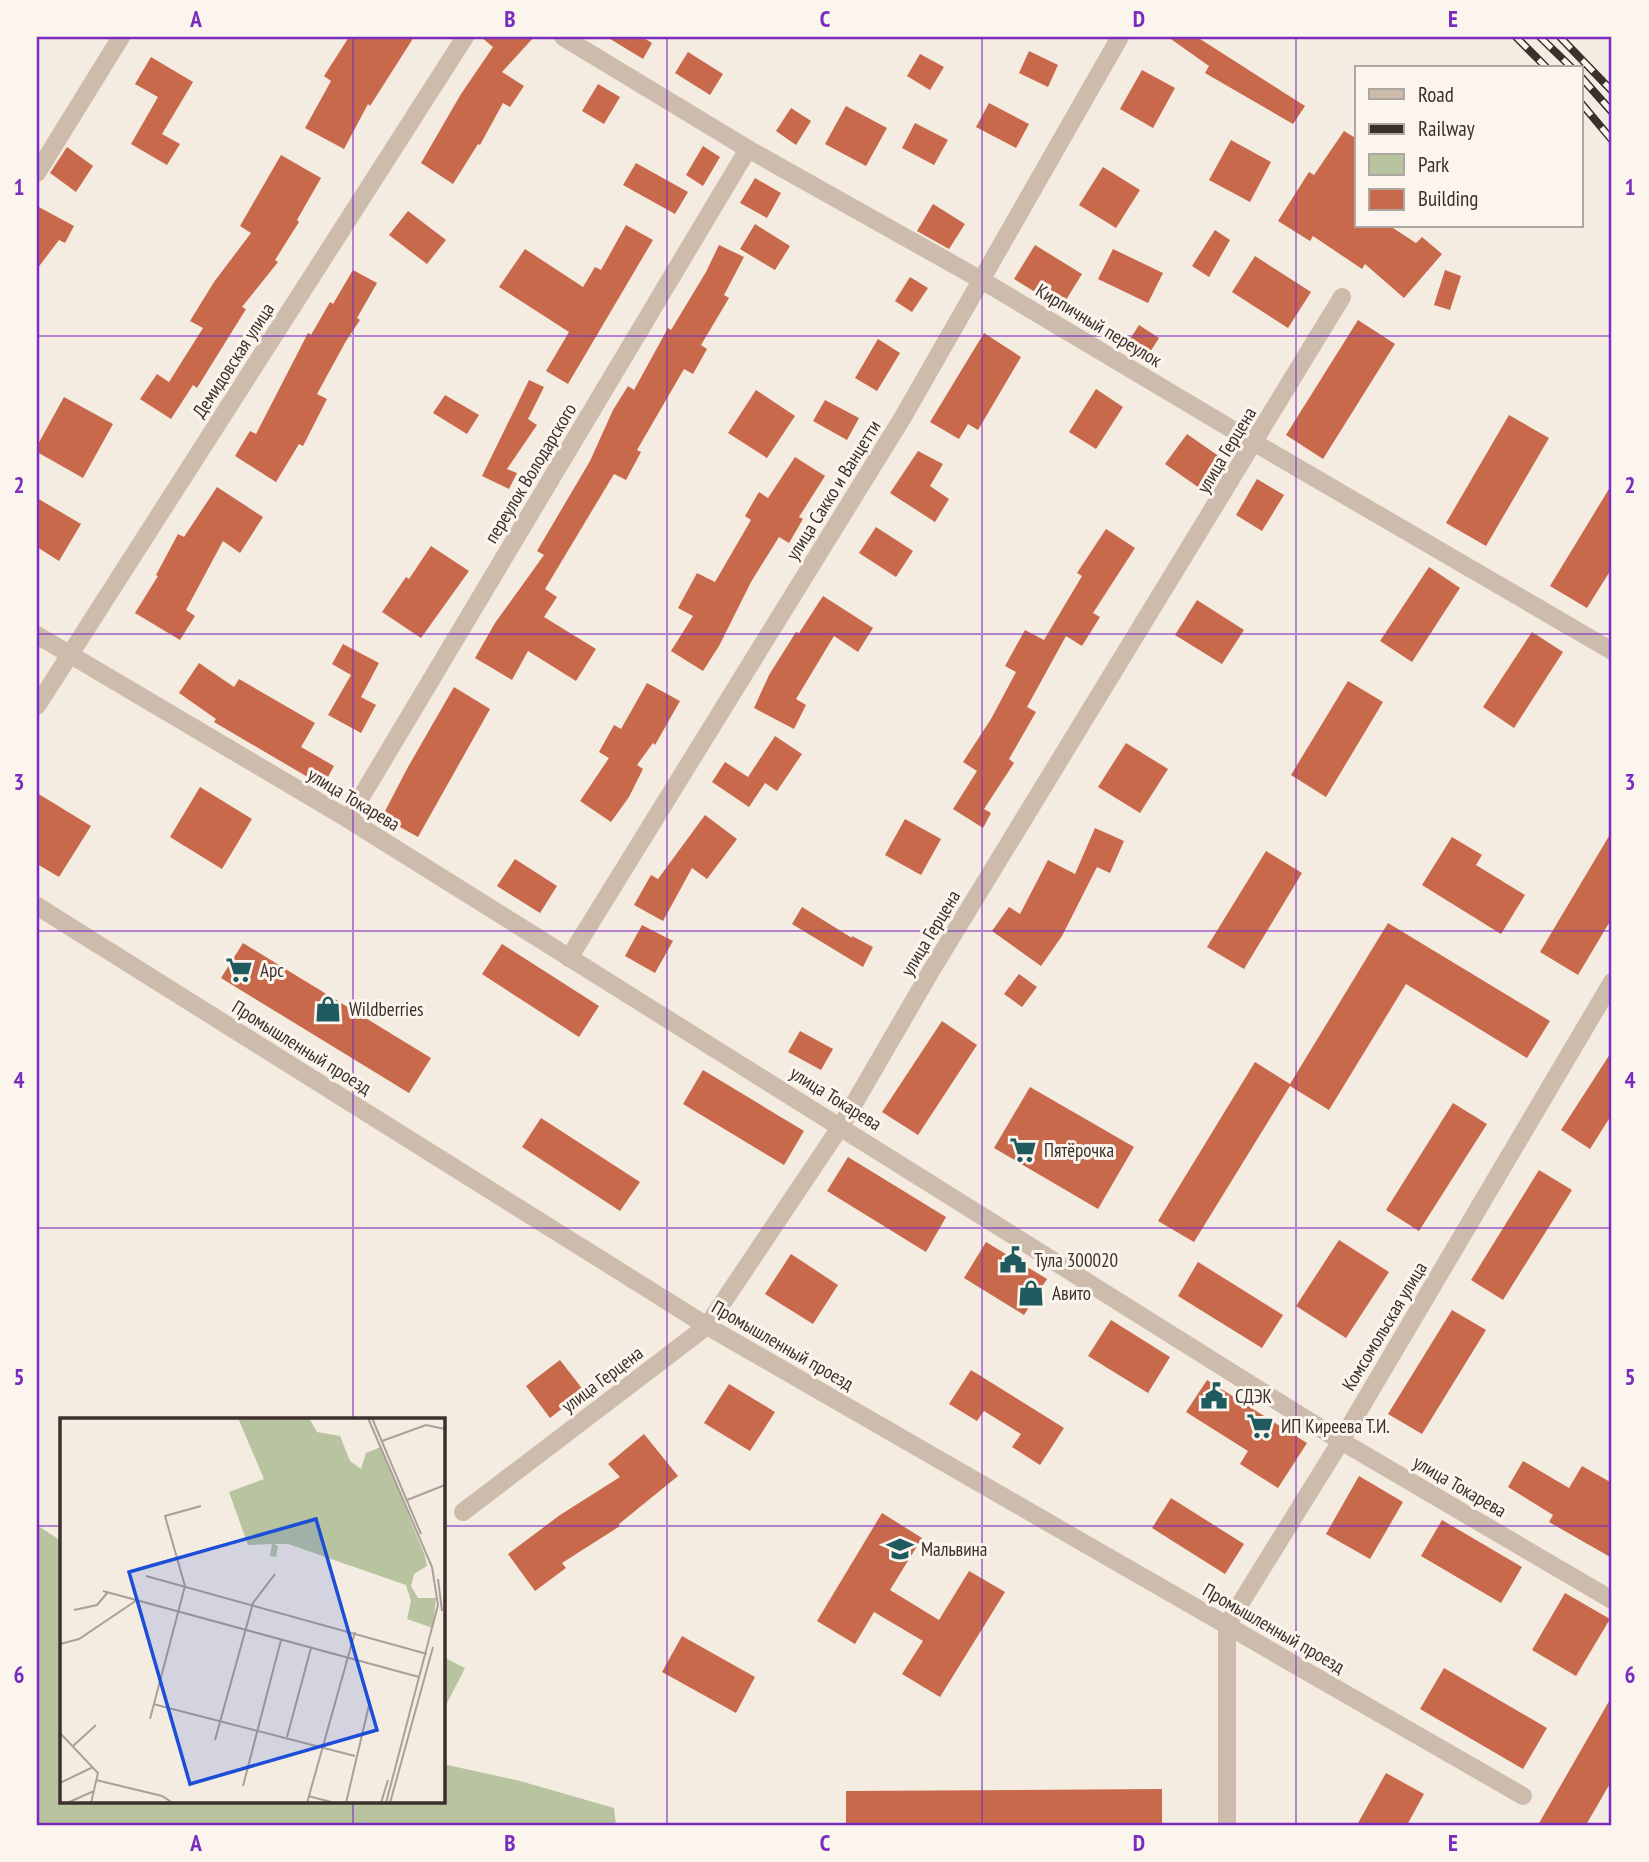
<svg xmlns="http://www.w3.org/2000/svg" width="1649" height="1862" viewBox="0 0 1649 1862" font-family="'PT Sans Narrow',sans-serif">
  <rect width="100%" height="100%" fill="#f4ebe1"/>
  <g fill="#b8c4a0">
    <path d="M37,1525L61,1541V1801H443V1764L520,1781L614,1808L616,1825H37Z"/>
    <path d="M443,1657L465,1668L443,1711Z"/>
  </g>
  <g fill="#c8694b">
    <path d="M349,37H414L370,106L368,104L344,149L305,128L331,81L324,76Z"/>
    <path d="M481,37H534L502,72L524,86L510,107L503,103L480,145L478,144L453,184L421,163L461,94L493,47Z"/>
    <path d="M607,37H642L652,43L643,59Z"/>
    <path d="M1168,37H1197L1305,106L1293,124L1205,73L1209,66Z"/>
    <path d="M1029,51L1058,65L1048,87L1019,73Z"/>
    <path d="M688,52L723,74L710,95L675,73Z"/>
    <path d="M920,54L944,67L930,90L907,76Z"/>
    <path d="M151,57L193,82L162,134L180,144L167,165L131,144L158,97L135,84Z"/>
    <path d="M1142,70L1175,88L1153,128L1120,109Z"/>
    <path d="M598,84L620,97L604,124L582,111Z"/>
    <path d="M989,103L1029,124L1016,148L976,127Z"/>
    <path d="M846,106L887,128L866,166L825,144Z"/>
    <path d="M791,108L811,121L796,145L776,131Z"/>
    <path d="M915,123L948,140L934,165L902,148Z"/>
    <path d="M1344,131L1357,139V226H1390L1416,243L1422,237L1442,254L1404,298L1365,264L1362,269L1313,236L1310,241L1278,221L1309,172L1314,175Z"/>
    <path d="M1231,140L1271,162L1250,202L1209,180Z"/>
    <path d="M703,146L720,157L703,186L686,175Z"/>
    <path d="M67,147L93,166L76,192L50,173Z"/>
    <path d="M281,155L321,178L297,220L299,222L275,260L278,262L242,307L246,309L197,388L193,385L171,419L140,399L157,374L169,382L203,328L190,321L214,282L251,233L240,226Z"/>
    <path d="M636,163L688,192L675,214L623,185Z"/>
    <path d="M1103,167L1140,190L1116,228L1079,205Z"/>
    <path d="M755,178L781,193L767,218L740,203Z"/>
    <path d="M933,204L965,224L949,249L917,231Z"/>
    <path d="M37,206L74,226L65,243L59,240L37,269Z"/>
    <path d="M408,211L446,240L427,264L389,235Z"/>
    <path d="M755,224L790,246L775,270L740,249Z"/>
    <path d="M626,225L653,240L568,384L546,371L569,332L499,287L525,249L583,287L595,267L601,270Z"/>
    <path d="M1215,230L1230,240L1209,277L1192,266Z"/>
    <path d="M719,245L744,257L724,295L729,298L701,345L707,349L693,374L684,369L637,450L641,452L626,480L614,474L545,589L557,597L544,617L596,649L576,681L528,651L512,680L475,658L495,623L544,555L537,551L590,461L613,410L628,386L634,390L668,328L671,330L706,272Z"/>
    <path d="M1035,245L1082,274L1061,308L1014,279Z"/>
    <path d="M1113,249L1163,273L1148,303L1098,279Z"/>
    <path d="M1255,256L1311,292L1288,328L1232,292Z"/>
    <path d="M353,270L377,283L357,318L360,320L346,341L317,394L327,399L303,446L299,444L276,482L235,456L250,431L256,434L308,333L311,335L330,302L333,304Z"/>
    <path d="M1445,270L1461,276L1450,310L1434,305Z"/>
    <path d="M910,277L928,288L912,312L895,301Z"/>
    <path d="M1358,320L1395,344L1323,459L1286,435Z"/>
    <path d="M1139,325L1159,338L1145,360L1125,347Z"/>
    <path d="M984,333L1021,357L978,430L968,424L959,439L930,422Z"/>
    <path d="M878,339L900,353L877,391L855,378Z"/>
    <path d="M529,380L544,387L528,419L537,425L507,469L517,473L509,489L482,476Z"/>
    <path d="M1096,389L1123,407L1096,449L1069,432Z"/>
    <path d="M756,390L795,416L767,458L728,433Z"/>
    <path d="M445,395L479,415L467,434L433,413Z"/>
    <path d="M64,397L113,424L83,478L37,452V446Z"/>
    <path d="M825,400L859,418L847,440L813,421Z"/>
    <path d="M1509,415L1549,438L1486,546L1446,523Z"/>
    <path d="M1187,434L1220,457L1198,487L1165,464Z"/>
    <path d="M918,451L943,464L930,486L949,499L935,522L890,493Z"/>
    <path d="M795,457L825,476L799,517L803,519L789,543L779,537L751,582L719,646L703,671L671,651L693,616L678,608L697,573L715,582L751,520L745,516L759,492L768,498Z"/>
    <path d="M1257,479L1284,495L1262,531L1236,515Z"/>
    <path d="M1612,484V568L1587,608L1550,586Z"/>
    <path d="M217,487L263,517L240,553L223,541L186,610L195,616L180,640L135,613L158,576L156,575L178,534L184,537Z"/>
    <path d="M37,498L81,524L59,561L37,547Z"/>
    <path d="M876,527L913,551L896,577L859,553Z"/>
    <path d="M1106,529L1135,548L1093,613L1100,617L1082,646L1066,636L1027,707L1036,712L1009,759L1014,763L984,809L991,813L983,828L953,809L977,771L963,762L991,719L1016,672L1005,666L1025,630L1044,640L1082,576L1077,573Z"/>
    <path d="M431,546L469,571L421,638L382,612L406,577L409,579Z"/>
    <path d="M1429,567L1460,588L1412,662L1380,641Z"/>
    <path d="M823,596L873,628L858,652L834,636L796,699L806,705L794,729L754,708L769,675L796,632L799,633Z"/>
    <path d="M1197,600L1244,630L1222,664L1175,635Z"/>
    <path d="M1532,632L1563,652L1514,728L1483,707Z"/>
    <path d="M343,644L379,663L361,697L376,705L361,733L328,715L351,675L332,664Z"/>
    <path d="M199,663L234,687L239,679L315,723L301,747L334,766L323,786L214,722L216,719L179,693Z"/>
    <path d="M1348,681L1383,702L1326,797L1291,775Z"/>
    <path d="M647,683L680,701L655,745L653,743L637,765L643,769L629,797L611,822L580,801L609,758L599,752L614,725L621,729Z"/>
    <path d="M454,687L490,709L418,837L382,817L408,767Z"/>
    <path d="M775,736L802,754L777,791L765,783L749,807L712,782L725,762L748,777Z"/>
    <path d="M1126,743L1168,769L1140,813L1098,787Z"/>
    <path d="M200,787L252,819L222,869L170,837Z"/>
    <path d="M37,793L91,826L59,877L37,864Z"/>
    <path d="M705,815L737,839L707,879L692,868L663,921L634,905L651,875L658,879Z"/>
    <path d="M905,819L941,839L921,875L885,855Z"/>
    <path d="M1095,828L1124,841L1110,873L1097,867L1062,936L1041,966L992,931L1009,907L1020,914L1048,860L1075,874Z"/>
    <path d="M1612,831V918L1578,975L1540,952Z"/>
    <path d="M1452,837L1482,855L1476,865L1525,895L1501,934L1422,885Z"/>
    <path d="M1266,851L1302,873L1244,969L1207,947Z"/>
    <path d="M515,859L557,886L540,913L497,886Z"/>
    <path d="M802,907L852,938V936L873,947L863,967L792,924Z"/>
    <path d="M1388,923L1550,1021L1527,1058L1406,984L1329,1110L1290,1086L1194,1242L1158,1221L1255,1062L1290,1084Z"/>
    <path d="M642,925L673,941L655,973L625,956Z"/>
    <path d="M243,943L431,1058L409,1093L221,978Z"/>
    <path d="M502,944L599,1006L579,1037L482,974Z"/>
    <path d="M1019,974L1037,987L1022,1007L1004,994Z"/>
    <path d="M942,1021L977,1045L918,1135L882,1112Z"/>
    <path d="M800,1031L833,1049L821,1070L788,1052Z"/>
    <path d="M1612,1051V1114L1590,1149L1561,1130Z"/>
    <path d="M703,1070L804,1131L784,1165L683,1104Z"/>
    <path d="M1030,1087L1134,1147L1098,1209L994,1148Z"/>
    <path d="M1453,1103L1487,1124L1419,1231L1386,1210Z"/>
    <path d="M541,1118L640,1182L620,1211L522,1147Z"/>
    <path d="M848,1157L946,1217L926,1252L827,1191Z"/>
    <path d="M1539,1170L1572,1190L1503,1300L1471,1280Z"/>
    <path d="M1339,1240L1389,1272L1346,1338L1296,1306Z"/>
    <path d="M986,1242L1047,1279L1024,1315L964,1278Z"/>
    <path d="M791,1254L838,1285L813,1324L765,1294Z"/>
    <path d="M1198,1262L1283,1315L1262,1348L1178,1296Z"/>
    <path d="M1452,1310L1486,1330L1422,1434L1388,1414Z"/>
    <path d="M1111,1320L1170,1357L1148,1393L1088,1356Z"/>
    <path d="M560,1360L584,1391L550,1418L526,1386Z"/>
    <path d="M971,1370L1064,1428L1040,1465L1012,1447L1021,1434L984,1411L977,1421L949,1404Z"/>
    <path d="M1207,1380L1307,1443L1278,1488L1240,1464L1248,1451L1186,1412Z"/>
    <path d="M729,1384L775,1412L750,1451L704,1423Z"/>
    <path d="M644,1434L678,1476L619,1524L620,1526L562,1563L566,1568L535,1591L508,1554L560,1515L620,1477L608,1464Z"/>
    <path d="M1523,1461L1569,1488L1582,1466L1612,1483V1558L1549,1522L1553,1515L1508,1487Z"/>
    <path d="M1359,1476L1403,1502L1370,1559L1326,1534Z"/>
    <path d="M1171,1498L1244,1544L1225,1574L1152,1528Z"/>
    <path d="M882,1513L922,1538L890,1590L939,1620L969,1571L1005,1592L940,1697L902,1674L923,1641L874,1612L855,1644L817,1621Z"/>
    <path d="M1442,1520L1522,1567L1501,1603L1421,1556Z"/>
    <path d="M1565,1593L1610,1619L1576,1676L1532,1650Z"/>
    <path d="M682,1636L755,1677L736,1713L662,1672Z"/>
    <path d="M1444,1668L1547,1728L1523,1769L1420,1709Z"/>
    <path d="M1612,1696V1780L1586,1825H1538Z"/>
    <path d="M1386,1773L1424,1794L1407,1825H1357Z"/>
    <path d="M1162,1789V1825H846V1791Z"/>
  </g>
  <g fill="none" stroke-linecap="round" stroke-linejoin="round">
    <g stroke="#cdbbac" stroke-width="18">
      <path d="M563,37L748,149L983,281L1255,443L1612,651"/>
      <path d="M37,173L121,37"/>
      <path d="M37,706L465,37"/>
      <path d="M348,819L748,149"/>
      <path d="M37,906L707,1326L1523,1796"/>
      <path d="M569,958L903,417L1120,37"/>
      <path d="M463,1512L707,1326L841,1126L931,971L1342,297"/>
      <path d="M1227,1825V1625L1341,1441L1612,982"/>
    </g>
    <path stroke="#cdbbac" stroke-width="18" d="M37,635L348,819L1341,1441L1612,1600"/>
    <g stroke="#3b302b" stroke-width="8">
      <g id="rail">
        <path d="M1516,37L1547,68"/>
        <path d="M1540,37L1572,68"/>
        <path d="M1560,37L1612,91"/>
        <path d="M1581,77L1612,112"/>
        <path d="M1581,103L1612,140"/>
      </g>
    </g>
    <use href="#rail" stroke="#fbf5ee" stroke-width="5" stroke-dasharray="16" stroke-linecap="butt"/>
  </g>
  <path fill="none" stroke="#7b2cbf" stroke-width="2" stroke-opacity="0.55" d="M353,37V1419M667,37V1825M982,37V1825M1296,37V1825M37,336H1612M37,634H1612M37,931H1612M37,1228H1612M37,1526H61M443,1526H1612M353,1801V1825"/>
  <defs>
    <g id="supermarket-bare" transform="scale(2.1)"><path d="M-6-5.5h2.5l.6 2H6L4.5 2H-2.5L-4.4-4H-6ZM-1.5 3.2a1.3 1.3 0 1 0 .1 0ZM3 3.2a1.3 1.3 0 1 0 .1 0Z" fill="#1f5a5e" stroke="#fbf5ee" stroke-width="2.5" paint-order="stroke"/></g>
    <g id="shop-bare" transform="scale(2.1)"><path d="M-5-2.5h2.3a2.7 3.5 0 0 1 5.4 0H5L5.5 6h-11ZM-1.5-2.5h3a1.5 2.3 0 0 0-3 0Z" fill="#1f5a5e" stroke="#fbf5ee" stroke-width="2.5" paint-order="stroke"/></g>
    <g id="civic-bare" transform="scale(2.1)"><path d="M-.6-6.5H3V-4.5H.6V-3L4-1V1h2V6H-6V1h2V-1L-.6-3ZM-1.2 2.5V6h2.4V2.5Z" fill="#1f5a5e" stroke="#fbf5ee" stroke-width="2.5" paint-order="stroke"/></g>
    <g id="school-bare" transform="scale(2.1)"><path d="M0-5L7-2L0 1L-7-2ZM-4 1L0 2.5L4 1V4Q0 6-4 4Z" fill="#1f5a5e" stroke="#fbf5ee" stroke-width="2.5" paint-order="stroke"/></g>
  </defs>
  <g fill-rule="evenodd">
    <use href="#supermarket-bare" x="239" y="970"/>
    <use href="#shop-bare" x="328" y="1009"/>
    <use href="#supermarket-bare" x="1023" y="1150"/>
    <use href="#civic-bare" x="1013" y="1260"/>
    <use href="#shop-bare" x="1031" y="1293"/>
    <use href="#civic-bare" x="1214" y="1396"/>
    <use href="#supermarket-bare" x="1260" y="1426"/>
    <use href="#school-bare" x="900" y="1549"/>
  </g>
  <g text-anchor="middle" stroke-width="6" stroke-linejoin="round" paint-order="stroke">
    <g font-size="19" fill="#3b302b" stroke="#fbf5ee">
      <text transform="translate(1099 325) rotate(31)" y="7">Кирпичный переулок</text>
      <text transform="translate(233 360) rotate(-57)" y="7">Демидовская улица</text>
      <text transform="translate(1226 450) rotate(-59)" y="7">улица Герцена</text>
      <text transform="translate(530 473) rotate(-59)" y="7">переулок Володарского</text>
      <text transform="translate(833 490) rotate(-58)" y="7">улица Сакко и Ванцетти</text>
      <text transform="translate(354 799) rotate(31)" y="7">улица Токарева</text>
      <text transform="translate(930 933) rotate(-59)" y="7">улица Герцена</text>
      <text transform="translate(302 1047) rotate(32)" y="7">Промышленный проезд</text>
      <text transform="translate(836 1098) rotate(32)" y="7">улица Токарева</text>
      <text transform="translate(1384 1326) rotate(-59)" y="7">Комсомольская улица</text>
      <text transform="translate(783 1345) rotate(30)" y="7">Промышленный проезд</text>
      <text transform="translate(602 1379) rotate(-37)" y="7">улица Герцена</text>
      <text transform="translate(1460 1486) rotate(30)" y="7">улица Токарева</text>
      <text transform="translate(1274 1628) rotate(30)" y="7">Промышленный проезд</text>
    </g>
    <g font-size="19" fill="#3b302b" stroke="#fbf5ee" text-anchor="start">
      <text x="260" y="977">Арс</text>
      <text x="349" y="1016">Wildberries</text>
      <text x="1044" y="1157">Пятёрочка</text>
      <text x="1034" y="1267">Тула 300020</text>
      <text x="1052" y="1300">Авито</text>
      <text x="1235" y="1403">СДЭК</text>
      <text x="1281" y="1433">ИП Киреева Т.И.</text>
      <text x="921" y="1556">Мальвина</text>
    </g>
  </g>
  <g transform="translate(60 1418)">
    <rect width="385" height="385" fill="#f4ebe1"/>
    <path d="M178,0H249L257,14L280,18L290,43L301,51L306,35L321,29L365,138L367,148L354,156L351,168L358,180H376L373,210L347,201L351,183L346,167L228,126H214L218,128L216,139L210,138L212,126L188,127L169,74L204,61Z" fill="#b8c4a0"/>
    <path fill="none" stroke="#aaa098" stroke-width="2" d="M308,0L372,149L378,187L326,385M312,0L361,116M322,23L366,7L385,11M347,82L385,67M86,158L367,236M378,161L382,193M43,173L359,259M14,192L37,187L48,174M0,226L19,221L77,182M93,286L295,338M90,301L125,168L105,98L141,88M0,315L38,355L31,385M227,319L251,230M155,322L193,185L215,156M13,328L36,307M36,362L102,378L113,385M0,365L33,349M183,368L221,222M248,378L275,385M7,385L34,373M247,385L295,214M286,385L310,283M321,385L328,362M330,385L373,229"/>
    <path fill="#1d4ed8" fill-opacity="0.15" stroke="#1d4ed8" stroke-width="3.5" d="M256,101L317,312L130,366L69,154Z"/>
    <rect width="385" height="385" fill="none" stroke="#3b302b" stroke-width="3.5"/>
  </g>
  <rect width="1649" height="1862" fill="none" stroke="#fbf5ee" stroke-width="77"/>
  <rect x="1355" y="66" width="228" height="161" fill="#fbf5ee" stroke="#aea6a0" stroke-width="2"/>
  <rect x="1369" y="89" width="35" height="10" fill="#cdbbac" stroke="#aea6a0" stroke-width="2"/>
  <text x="1418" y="102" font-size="21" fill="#3b302b">Road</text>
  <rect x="1369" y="124" width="35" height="10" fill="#3b302b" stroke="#aea6a0" stroke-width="2"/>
  <text x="1418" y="136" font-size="21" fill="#3b302b">Railway</text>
  <rect x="1369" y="154" width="35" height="21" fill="#b8c4a0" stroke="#aea6a0" stroke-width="2"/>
  <text x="1418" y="172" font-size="21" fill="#3b302b">Park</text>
  <rect x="1369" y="189" width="35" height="21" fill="#c8694b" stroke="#aea6a0" stroke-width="2"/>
  <text x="1418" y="206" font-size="21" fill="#3b302b">Building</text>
  <rect x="38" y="38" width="1572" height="1786" fill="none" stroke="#7b2cbf" stroke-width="2.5"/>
  <g font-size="23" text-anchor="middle" font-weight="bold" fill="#7b2cbf">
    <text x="196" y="27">A</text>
    <text x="510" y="27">B</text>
    <text x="825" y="27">C</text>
    <text x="1139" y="27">D</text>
    <text x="1453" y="27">E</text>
    <text x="19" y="195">1</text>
    <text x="1630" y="195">1</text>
    <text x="19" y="493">2</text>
    <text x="1630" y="493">2</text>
    <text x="19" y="790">3</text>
    <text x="1630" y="790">3</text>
    <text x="19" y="1088">4</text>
    <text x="1630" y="1088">4</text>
    <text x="19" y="1385">5</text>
    <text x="1630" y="1385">5</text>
    <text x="19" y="1683">6</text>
    <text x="1630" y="1683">6</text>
    <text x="196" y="1851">A</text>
    <text x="510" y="1851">B</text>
    <text x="825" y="1851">C</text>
    <text x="1139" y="1851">D</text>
    <text x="1453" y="1851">E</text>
  </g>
</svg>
